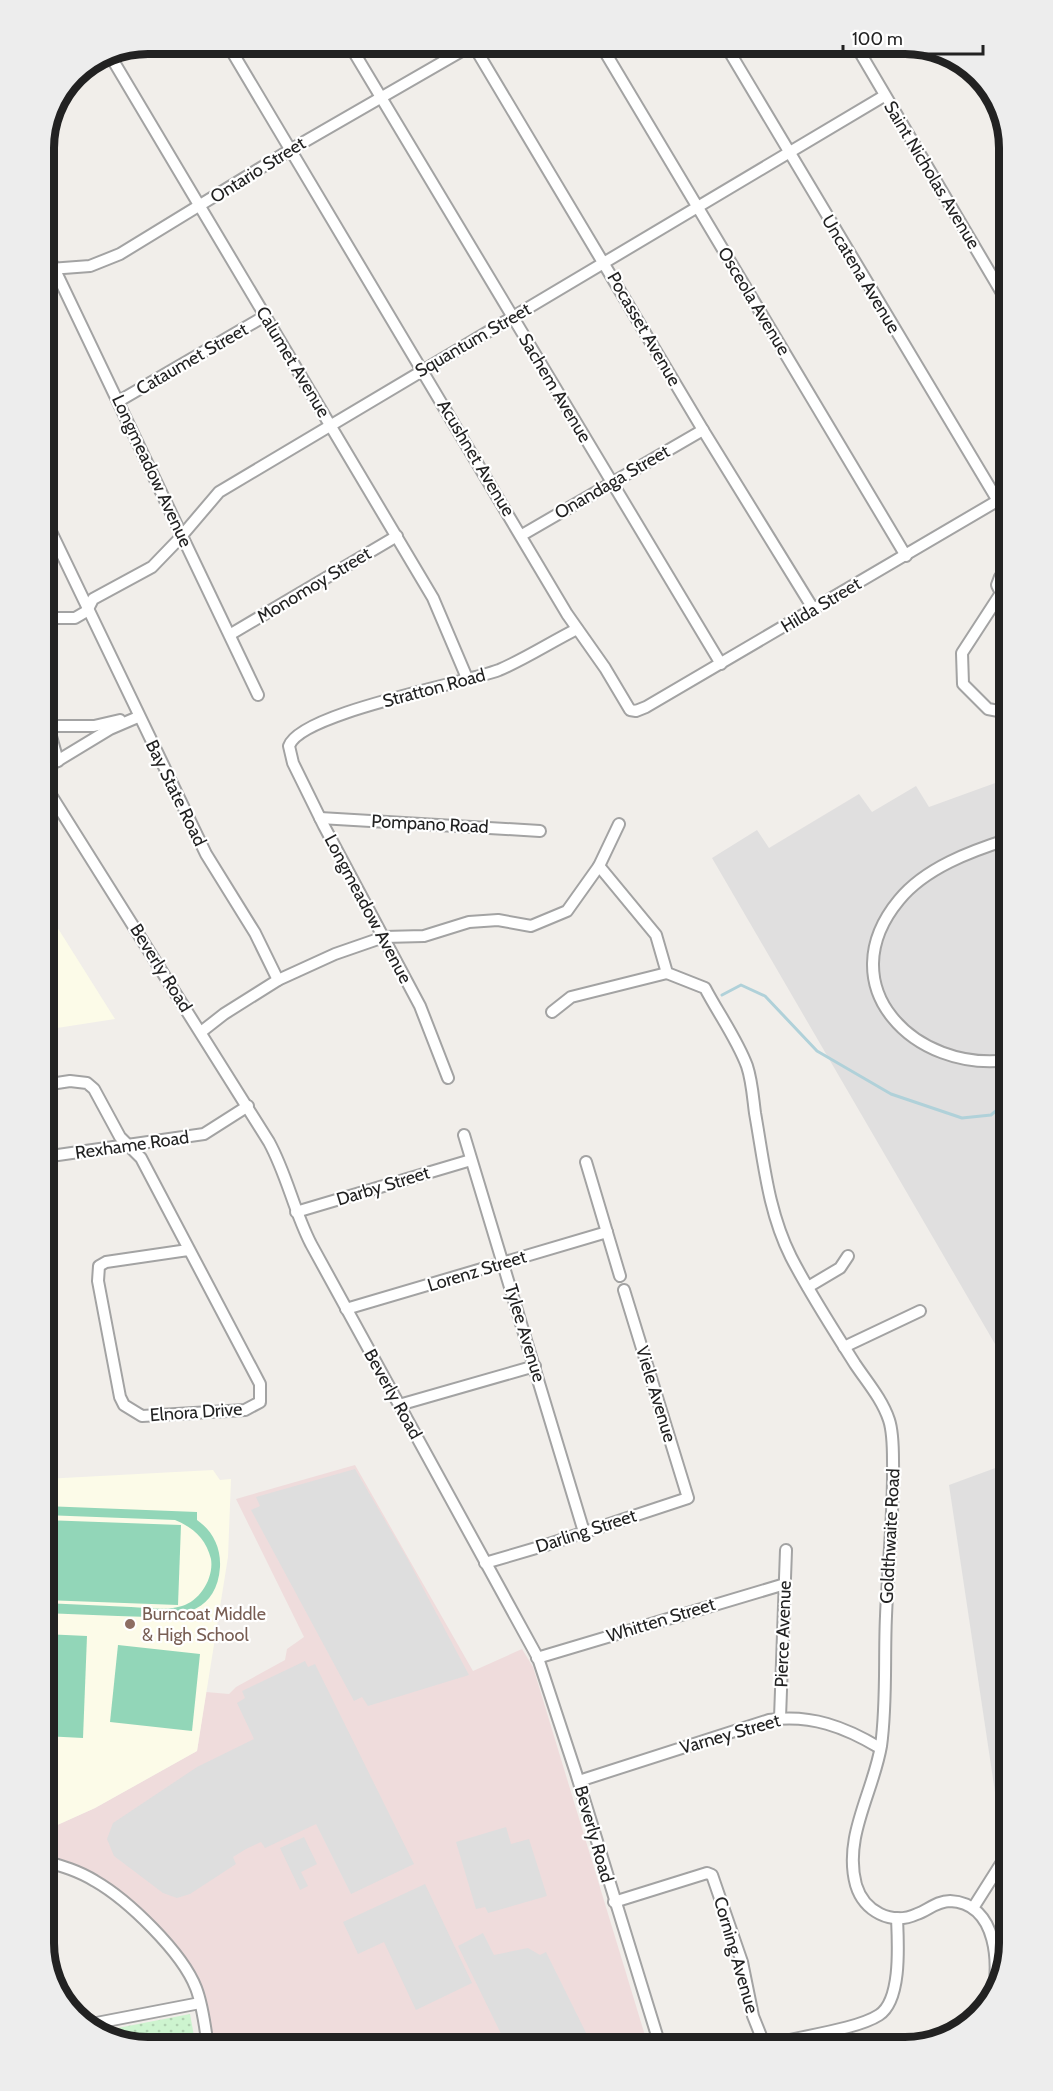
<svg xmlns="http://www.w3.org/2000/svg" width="1053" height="2091" viewBox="0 0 1053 2091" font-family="Cabin,sans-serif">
  <defs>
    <pattern id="park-dots" width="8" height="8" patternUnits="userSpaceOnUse" patternTransform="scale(1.5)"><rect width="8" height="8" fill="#cdf4cf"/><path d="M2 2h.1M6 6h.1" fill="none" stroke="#b0d1b1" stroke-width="1.8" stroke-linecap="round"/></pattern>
  </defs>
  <rect width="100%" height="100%" fill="#f1eeea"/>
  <g fill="#e0dfdf">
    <path d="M1009,778V1368L712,858L757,830L769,848L859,794L872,812L916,786L929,807Z"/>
    <path d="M1009,1463V1787L995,1792L949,1485Z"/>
  </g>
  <path fill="#efdcdc" d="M355,1465L473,1671L522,1649L533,1667L647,2042L214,2047L201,1990L193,1968L177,1948L112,1886L91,1872L68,1861L44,1855V1831L95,1808L197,1751L206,1692L229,1694L236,1687L285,1660L287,1649L304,1637L236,1499Z"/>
  <g fill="#fcfbe8">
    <path d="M44,907L59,930L115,1019L44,1030Z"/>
    <path d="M213,1470L220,1480L231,1479L228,1557L197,1751L95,1808L44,1831V1479Z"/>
  </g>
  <path fill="url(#park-dots)" d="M190,2014L196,2047H142L97,2032Z"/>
  <g fill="#92d6b8">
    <path d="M44,1506L197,1512V1520C213,1531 221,1548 220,1567C216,1625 158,1617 118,1616C93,1615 68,1614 44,1613V1603C73,1604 102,1606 131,1607C148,1608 166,1611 182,1606C200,1601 214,1578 211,1559C206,1539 194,1528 175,1520L44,1515Z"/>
    <path d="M44,1520L181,1525L178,1605L44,1600Z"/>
    <path d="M44,1634L87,1636L83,1738L44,1736Z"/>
    <path d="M118,1645L200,1654L192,1731L110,1722Z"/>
  </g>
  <g fill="#dedede">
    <path d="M355,1469L407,1558L469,1675L368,1706L362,1697L354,1701L251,1510L260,1506L256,1497Z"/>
    <path d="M305,1661L308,1667L315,1664L414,1864L351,1894L316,1824L265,1848L261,1842L246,1849L233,1857L236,1864L190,1894L177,1898L163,1893L114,1856L107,1839L113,1823L197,1767L254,1739L237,1703L245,1698L242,1691Z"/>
    <path d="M506,1827L511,1844L529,1839L547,1896L488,1913L485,1907L476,1909L456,1842Z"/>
    <path d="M304,1837L317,1864L301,1872L308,1886L300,1890L280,1848Z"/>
    <path d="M425,1884L472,1983L416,2010L384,1942L358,1954L343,1922Z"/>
    <path d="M483,1933L494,1955L528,1948L540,1955L546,1952L591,2043L506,2044L458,1946Z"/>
  </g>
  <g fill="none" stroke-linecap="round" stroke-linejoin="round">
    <path stroke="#b0d1d9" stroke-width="3" d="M722,995L741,985L765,996L817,1051L891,1094L962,1118L991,1115L1009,1100"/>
    <g stroke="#a3a3a3" stroke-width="14">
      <g id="minor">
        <path d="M855,44L1009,305"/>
        <path d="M726,46L998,501"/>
        <path d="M602,47L906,556"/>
        <path d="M475,48L703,430L814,610"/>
        <path d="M352,49L721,664"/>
        <path d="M231,50L567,614L605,668L630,710L636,711L646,707L1009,494"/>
        <path d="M108,52L433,598L467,678"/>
        <path d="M44,247L258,695"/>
        <path d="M44,273L50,269L90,266L120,254L290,150L467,48"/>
        <path d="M119,401L265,316"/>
        <path d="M44,517L206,854L255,933L278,980L224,1014L201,1032"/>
        <path d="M522,535L703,430"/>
        <path d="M1001,593L962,653L963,684L988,709L1009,713"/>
        <path d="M1009,596L1001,593L997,585L1000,577L1009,572"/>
        <path d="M44,618H75L87,611L93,599L152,567L179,539L219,492L884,96"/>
        <path d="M231,634L397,536"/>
        <path d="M44,726H94L120,720"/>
        <path d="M48,726L58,761"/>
        <path d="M44,769L110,729L138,717"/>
        <path d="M44,784L269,1142C287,1175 294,1211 311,1244L538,1658L576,1773L659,2042"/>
        <path d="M320,818L540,831"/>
        <path d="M599,866L656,935L667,973L705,988C718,1013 737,1039 747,1066C752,1081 753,1098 755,1113C764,1163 768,1211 791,1257C810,1294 833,1329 855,1364C867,1382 882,1399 889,1420C893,1432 893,1448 893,1461C894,1513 888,1564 886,1616C884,1659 887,1703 881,1746C873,1793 843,1837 856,1885C864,1911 891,1926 917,1914C928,1910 937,1901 950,1901C998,1903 1001,1967 991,2002"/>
        <path d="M278,980L335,954L384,937L424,936L469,922L498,920L531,926L567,911L599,866L619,824"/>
        <path d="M552,1012L571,997L667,973"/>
        <path d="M1009,1060C915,1073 828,986 899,900C925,868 971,851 1009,839"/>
        <path d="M448,1078L420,1006L324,826L293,763L289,746C300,713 462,684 499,670C525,659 551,642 577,629"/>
        <path d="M44,1085L70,1081L87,1083L94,1089L120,1137L141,1158L260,1384V1402L245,1410L142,1416L124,1405L120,1397L98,1281L99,1266L106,1262L188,1250"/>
        <path d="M464,1135L584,1532"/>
        <path d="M44,1157L204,1134L248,1106"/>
        <path d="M586,1162L620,1276"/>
        <path d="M296,1212L471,1160"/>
        <path d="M808,1287L840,1268L848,1256"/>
        <path d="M346,1309L607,1232"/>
        <path d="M844,1347L920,1311"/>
        <path d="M399,1405L535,1366"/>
        <path d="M485,1563L543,1546L688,1498L624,1290"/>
        <path d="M1009,1603L1007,1585L1009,1556"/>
        <path d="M537,1658L785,1584"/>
        <path d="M780,1718L786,1550"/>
        <path d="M579,1781L769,1720C811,1714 845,1727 880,1748"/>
        <path d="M44,1861C62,1866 79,1871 95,1881C128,1900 182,1952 196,1988C203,2006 205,2027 208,2047"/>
        <path d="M614,1902L707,1873L712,1875L742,1962L753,2016L763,2041"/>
        <path d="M973,1908L1009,1851"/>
        <path d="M86,2025L200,2003"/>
        <path d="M785,2041C810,2035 859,2028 879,2015C902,2000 898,1943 897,1918"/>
      </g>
    </g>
    <use href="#minor" stroke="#fff" stroke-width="10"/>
  </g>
  <circle fill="#8d6e63" stroke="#fff" stroke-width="2" cx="130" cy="1624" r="6"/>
  <g text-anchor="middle" stroke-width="4.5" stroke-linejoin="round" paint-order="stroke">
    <g font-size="18" fill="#222" stroke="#fff">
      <text transform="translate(258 170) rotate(-32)" y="6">Ontario Street</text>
      <text transform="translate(932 175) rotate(59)" y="6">Saint Nicholas Avenue</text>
      <text transform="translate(861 274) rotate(59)" y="6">Uncatena Avenue</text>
      <text transform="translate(754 301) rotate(59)" y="6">Osceola Avenue</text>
      <text transform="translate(644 329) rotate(60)" y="6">Pocasset Avenue</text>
      <text transform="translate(473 340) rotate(-30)" y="6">Squantum Street</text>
      <text transform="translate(192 359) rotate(-30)" y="6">Cataumet Street</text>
      <text transform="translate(293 362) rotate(59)" y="6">Calumet Avenue</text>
      <text transform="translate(555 388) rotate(59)" y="6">Sachem Avenue</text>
      <text transform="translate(476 458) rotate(59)" y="6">Acushnet Avenue</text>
      <text transform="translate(152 471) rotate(65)" y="6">Longmeadow Avenue</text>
      <text transform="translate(612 482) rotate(-30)" y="6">Onandaga Street</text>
      <text transform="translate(314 585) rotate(-31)" y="6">Monomoy Street</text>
      <text transform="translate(821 605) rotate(-31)" y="6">Hilda Street</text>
      <text transform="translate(434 688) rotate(-15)" y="6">Stratton Road</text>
      <text transform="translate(176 793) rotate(64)" y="6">Bay State Road</text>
      <text transform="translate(430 824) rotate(3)" y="6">Pompano Road</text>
      <text transform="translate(368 909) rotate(62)" y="6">Longmeadow Avenue</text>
      <text transform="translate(161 968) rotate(58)" y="6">Beverly Road</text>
      <text transform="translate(132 1145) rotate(-8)" y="6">Rexhame Road</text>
      <text transform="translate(383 1186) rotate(-17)" y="6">Darby Street</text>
      <text transform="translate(477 1271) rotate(-17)" y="6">Lorenz Street</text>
      <text transform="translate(525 1333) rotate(73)" y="6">Tylee Avenue</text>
      <text transform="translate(393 1394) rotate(61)" y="6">Beverly Road</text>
      <text transform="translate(656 1394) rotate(73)" y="6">Viele Avenue</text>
      <text transform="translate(196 1412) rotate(-4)" y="6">Elnora Drive</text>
      <text transform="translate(586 1531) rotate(-18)" y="6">Darling Street</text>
      <text transform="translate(890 1536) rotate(-87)" y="6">Goldthwaite Road</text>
      <text transform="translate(661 1620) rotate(-17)" y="6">Whitten Street</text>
      <text transform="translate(783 1634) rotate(-88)" y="6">Pierce Avenue</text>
      <text transform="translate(730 1734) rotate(-16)" y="6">Varney Street</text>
      <text transform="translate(594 1834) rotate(74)" y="6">Beverly Road</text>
      <text transform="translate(736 1955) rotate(74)" y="6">Corning Avenue</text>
    </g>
    <g font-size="18" fill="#785e54" stroke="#fff" text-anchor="start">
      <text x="142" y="1620">Burncoat Middle<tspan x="142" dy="21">&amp; High School</tspan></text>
    </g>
  </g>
  <path d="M0 0H1053V2091H0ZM148 54H905A94 94 0 0 1 999 148V1943A94 94 0 0 1 905 2037H148A94 94 0 0 1 54 1943V148A94 94 0 0 1 148 54Z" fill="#ededed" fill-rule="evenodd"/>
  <path fill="none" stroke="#222" stroke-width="8" d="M148 54H905A94 94 0 0 1 999 148V1943A94 94 0 0 1 905 2037H148A94 94 0 0 1 54 1943V148A94 94 0 0 1 148 54Z"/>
  <path d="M843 45v9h140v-9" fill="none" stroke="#222222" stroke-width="3"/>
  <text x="852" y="45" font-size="18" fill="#222222" stroke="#ffffff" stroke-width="4.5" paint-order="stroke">100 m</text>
</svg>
